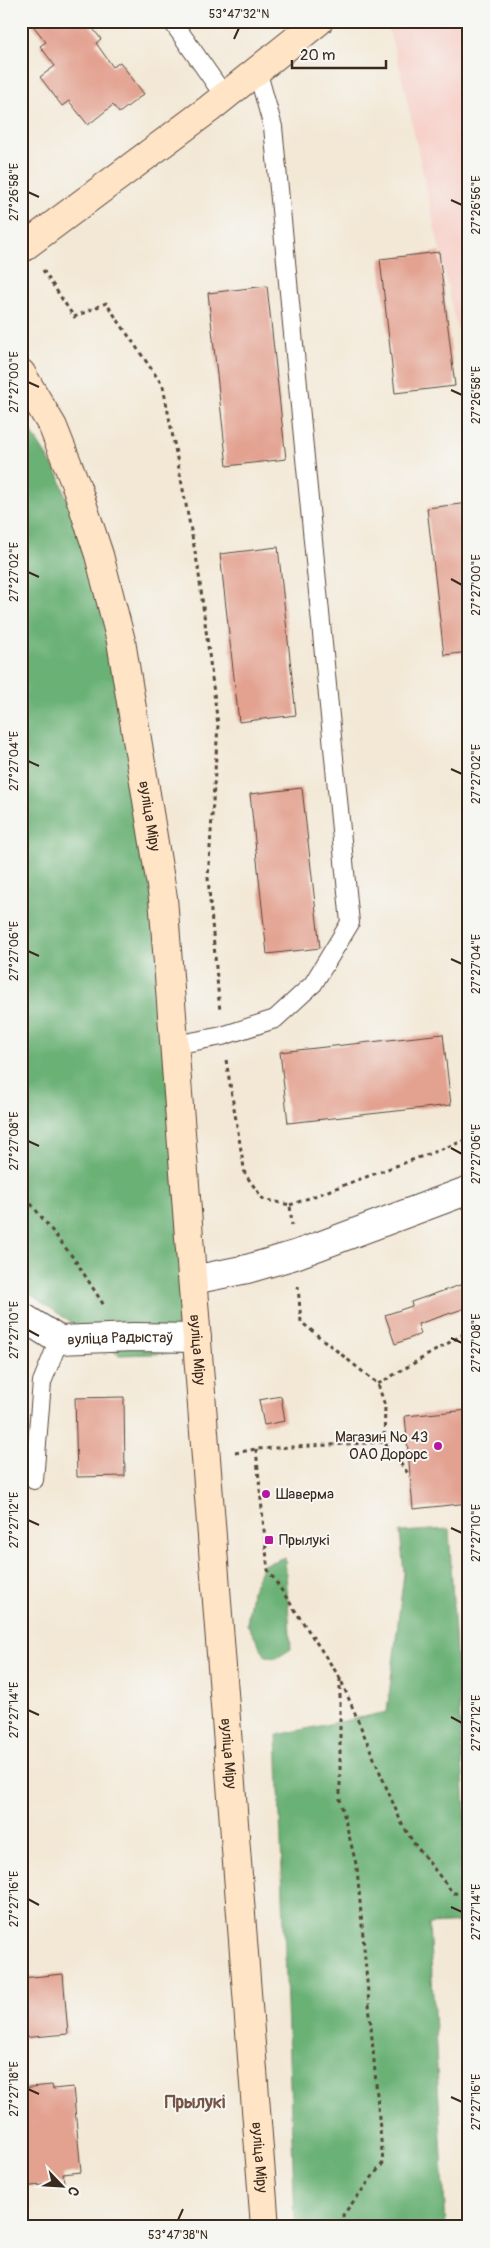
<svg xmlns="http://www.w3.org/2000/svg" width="490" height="2248" viewBox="0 0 490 2248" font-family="Pangolin,sans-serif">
  <rect width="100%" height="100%" fill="#f6f6f2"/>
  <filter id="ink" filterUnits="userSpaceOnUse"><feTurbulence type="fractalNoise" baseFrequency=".02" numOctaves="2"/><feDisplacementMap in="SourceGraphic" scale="10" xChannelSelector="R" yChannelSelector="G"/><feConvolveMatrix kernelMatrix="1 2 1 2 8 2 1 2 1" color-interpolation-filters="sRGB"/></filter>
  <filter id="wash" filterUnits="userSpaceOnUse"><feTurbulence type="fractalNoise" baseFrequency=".0096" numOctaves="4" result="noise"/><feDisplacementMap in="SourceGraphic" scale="20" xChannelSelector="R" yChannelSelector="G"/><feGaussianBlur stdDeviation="1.12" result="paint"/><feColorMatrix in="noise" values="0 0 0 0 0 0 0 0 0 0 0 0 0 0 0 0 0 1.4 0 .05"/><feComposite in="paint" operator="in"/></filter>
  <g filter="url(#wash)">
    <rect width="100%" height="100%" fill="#f3e8d6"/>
    <path fill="#f7d0c9" d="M386,21H469V327L457,329L401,73Z"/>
    <g fill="#6bb176" stroke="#536e4a">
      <path d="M21,415L59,476L113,638L155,907L189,1353L119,1355L21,1288Z"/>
      <path d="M449,1529L469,1880V1922L429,1924L446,2227H318L295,2220L277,1735L387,1712L404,1573L400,1532Z"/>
      <path d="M285,1557L291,1649L277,1658L266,1657L247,1624L252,1591L263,1565Z"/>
    </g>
    <g id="blocks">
      <g fill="#e3a190">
        <path d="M21,21H87L101,39L96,43L113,67L120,62L144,94L119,113L113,105L88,125L69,101L62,106L40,77L55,66L40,46L46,42L31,23L21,30Z"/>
        <path d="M439,252L455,386L395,393L380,259Z"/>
        <path d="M267,286L286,459L227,466L208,293Z"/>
        <path d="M469,503V652L444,655L427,508Z"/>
        <path d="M278,547L296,715L239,722L220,554Z"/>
        <path d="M302,788L320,948L267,954L250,794Z"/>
        <path d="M443,1034L451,1105L288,1123L280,1052Z"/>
        <path d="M466,1283L469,1291V1307L418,1324L421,1334L395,1344L385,1315L412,1306L411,1302Z"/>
        <path d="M281,1396L285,1421L264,1425L259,1400Z"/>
        <path d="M124,1397L125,1476L77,1477L75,1398Z"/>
        <path d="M469,1410V1503L413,1509L405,1416Z"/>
        <path d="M63,1974L68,2034L21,2038V1978Z"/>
        <path d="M52,2085L53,2089L73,2087L81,2172L63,2174L64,2183L21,2187V2088Z"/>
      </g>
    </g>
  </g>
  <g filter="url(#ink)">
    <use href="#blocks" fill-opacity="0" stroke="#57463a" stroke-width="1"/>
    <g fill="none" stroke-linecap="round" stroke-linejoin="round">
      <g stroke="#57463a" stroke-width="20">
        <g id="lane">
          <path d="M172,21L225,97"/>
          <path d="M175,1045L222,1036L275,1019L313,984L350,923L273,127L257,70"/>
          <path d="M34,1480L42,1382L59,1340"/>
        </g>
      </g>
      <g stroke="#57463a" stroke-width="30">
        <g id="street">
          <path d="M193,1280L247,1269L295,1255L469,1190"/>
          <path id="s1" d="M21,1316L59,1340L134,1337L197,1338"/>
        </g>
      </g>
      <g stroke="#57463a" stroke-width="30">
        <g id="secondary">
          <path d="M21,249L209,109L319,21"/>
          <path id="s2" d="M21,373L53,427L77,488L99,555L121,641L163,898L265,2227"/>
        </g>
      </g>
      <g stroke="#57463a" stroke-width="3" stroke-dasharray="4 4" stroke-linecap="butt">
        <path d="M43,270L74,317L106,303L163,386L198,567L218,725L208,878L220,1012"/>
        <path d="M226,1060L245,1174L263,1199L290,1205L292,1225"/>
        <path d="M21,1191L75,1260L105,1307"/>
        <path d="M290,1205L469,1139"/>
        <path d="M298,1286L301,1322L378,1384L385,1406L384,1442"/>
        <path d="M378,1384L469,1331"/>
        <path d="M256,1449L268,1570L340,1678L401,1822L413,1842L453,1893L469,1894"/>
        <path d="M235,1453L256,1449L384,1442L410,1476"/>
        <path d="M340,1678V1799L357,1868L383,2163L343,2215L344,2227"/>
      </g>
      <use href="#lane" stroke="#fff" stroke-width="18"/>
      <use href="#street" stroke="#fff" stroke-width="28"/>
      <use href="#secondary" stroke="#ffe4c6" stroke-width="28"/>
    </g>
  </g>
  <path fill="none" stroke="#3b2a1e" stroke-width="2" d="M234,39L239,28M28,192L39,197M451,200L462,205M28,382L39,387M451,390L462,395M28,572L39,577M451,579L462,585M28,761L39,766M451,769L462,774M28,951L39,956M451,959L462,964M28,1141L39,1146M451,1148L462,1154M28,1330L39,1336M451,1338L462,1343M28,1520L39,1525M451,1528L462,1533M28,1710L39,1715M451,1717L462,1723M28,1899L39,1905M451,1907L462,1912M28,2089L39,2094M451,2097L462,2102M178,2220L183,2209"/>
  <g fill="#b5179e" stroke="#f6f6f2" stroke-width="2">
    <circle cx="438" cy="1446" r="5"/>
    <circle cx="266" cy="1494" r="5"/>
    <rect x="264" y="1535" width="10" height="10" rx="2.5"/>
  </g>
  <g text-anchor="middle" stroke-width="4" stroke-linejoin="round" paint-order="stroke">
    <g font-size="15" fill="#3b2a1e" stroke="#f6f6f2">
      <text dy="5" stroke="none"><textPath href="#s2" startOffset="465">вуліца Міру</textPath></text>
      <text dy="5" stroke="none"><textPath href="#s1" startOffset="106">вуліца Радыстаў</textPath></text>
      <text dy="5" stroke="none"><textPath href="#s2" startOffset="1001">вуліца Міру</textPath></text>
      <text dy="5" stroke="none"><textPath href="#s2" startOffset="1406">вуліца Міру</textPath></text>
      <text dy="5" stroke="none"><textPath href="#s2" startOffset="1811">вуліца Міру</textPath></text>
    </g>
    <g font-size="15" fill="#3b2a1e" stroke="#f6f6f2" text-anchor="start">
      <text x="428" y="1442" text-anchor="end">Магазин № 43<tspan x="428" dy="17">ОАО Дорорс</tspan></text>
      <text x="276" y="1499">Шаверма</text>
      <text x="279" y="1545">Прылукі</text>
    </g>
    <g font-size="18" font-weight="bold" fill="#765446" stroke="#f6f6f2">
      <text x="195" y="2108">Прылукі</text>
    </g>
  </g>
  <rect width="490" height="2248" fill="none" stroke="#f6f6f2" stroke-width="55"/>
  <g transform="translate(62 2186) rotate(115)" stroke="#f6f6f2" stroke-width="4" paint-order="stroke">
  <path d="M0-4L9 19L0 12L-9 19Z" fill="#3b2a1e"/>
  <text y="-8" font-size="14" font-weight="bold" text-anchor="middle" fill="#3b2a1e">С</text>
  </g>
  <path d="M292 60v8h94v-8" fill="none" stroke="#3b2a1e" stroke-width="2.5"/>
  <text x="300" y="60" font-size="15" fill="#3b2a1e" stroke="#f6f6f2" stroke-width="4" paint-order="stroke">20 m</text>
  <rect x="28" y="28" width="434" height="2192" fill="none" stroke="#3b2a1e" stroke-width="2"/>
  <g font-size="12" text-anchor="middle" fill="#3b2a1e">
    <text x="239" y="18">53°47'32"N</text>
    <text transform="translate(14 192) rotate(-90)" y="4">27°26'58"E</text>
    <text transform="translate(476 205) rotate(-90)" y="4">27°26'56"E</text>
    <text transform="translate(14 382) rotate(-90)" y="4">27°27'00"E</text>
    <text transform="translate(476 395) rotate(-90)" y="4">27°26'58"E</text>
    <text transform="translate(14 572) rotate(-90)" y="4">27°27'02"E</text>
    <text transform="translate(476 585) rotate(-90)" y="4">27°27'00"E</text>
    <text transform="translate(14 761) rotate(-90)" y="4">27°27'04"E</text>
    <text transform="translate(476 774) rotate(-90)" y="4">27°27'02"E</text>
    <text transform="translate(14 951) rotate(-90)" y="4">27°27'06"E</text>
    <text transform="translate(476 964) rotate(-90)" y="4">27°27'04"E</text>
    <text transform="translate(14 1141) rotate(-90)" y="4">27°27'08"E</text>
    <text transform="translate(476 1154) rotate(-90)" y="4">27°27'06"E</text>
    <text transform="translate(14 1330) rotate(-90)" y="4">27°27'10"E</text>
    <text transform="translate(476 1343) rotate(-90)" y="4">27°27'08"E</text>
    <text transform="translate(14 1520) rotate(-90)" y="4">27°27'12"E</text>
    <text transform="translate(476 1533) rotate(-90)" y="4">27°27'10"E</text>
    <text transform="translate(14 1710) rotate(-90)" y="4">27°27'14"E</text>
    <text transform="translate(476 1723) rotate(-90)" y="4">27°27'12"E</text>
    <text transform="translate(14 1899) rotate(-90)" y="4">27°27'16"E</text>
    <text transform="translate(476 1912) rotate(-90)" y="4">27°27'14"E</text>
    <text transform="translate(14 2089) rotate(-90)" y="4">27°27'18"E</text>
    <text transform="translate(476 2102) rotate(-90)" y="4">27°27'16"E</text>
    <text x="178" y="2239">53°47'38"N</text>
  </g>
</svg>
